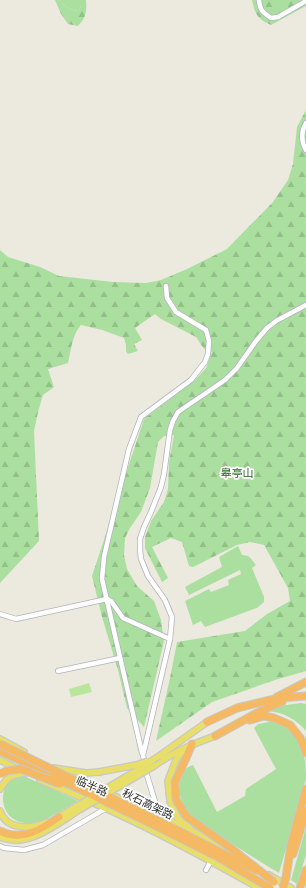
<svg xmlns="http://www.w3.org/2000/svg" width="306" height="888" viewBox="0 0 306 888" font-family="'Fira Sans Condensed','Noto Sans SC',sans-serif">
  <defs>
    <pattern id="forest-firs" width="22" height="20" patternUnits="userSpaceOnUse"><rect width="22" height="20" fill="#abdf9f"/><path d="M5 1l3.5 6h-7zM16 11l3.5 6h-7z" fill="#93c089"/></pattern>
  </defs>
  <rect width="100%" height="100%" fill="#ece9df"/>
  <g fill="#abdf9f">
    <path d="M60,0H81V6L79,10C71,12 64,6 60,0Z"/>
    <path d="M238,546L242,555C250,555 251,559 256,565L252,568L264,597V602L257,608L205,627L201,621L193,625L185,601L209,589L211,592L229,585L228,580L241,574L240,570L189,595L185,587L222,567L219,557Z"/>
    <path d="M301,703L306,704V731C296,719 283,712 267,711L279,706Z"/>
    <path d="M269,722C273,722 278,722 281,724C288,726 292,731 296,736C305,751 306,762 306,779L279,873C256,859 233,845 211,830C205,826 193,818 188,813C181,804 178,792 180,781C182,773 185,767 193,765L217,812L245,796L246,789L276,769L254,728L258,724Z"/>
    <path d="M24,776L78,801C68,806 46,821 36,823C29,824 18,823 12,818C0,809 0,787 12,779C15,777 20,777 24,776Z"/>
    <path d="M306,827V855L297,884L291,880Z"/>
  </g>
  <g fill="url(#forest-firs)">
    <path d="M55,0H60C64,6 71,12 79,10L81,6V0H86C87,11 86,18 78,26L68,24L61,14Z"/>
    <path d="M252,0H306V6L271,25C258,19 255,15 252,0Z"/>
    <path d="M306,110V671L278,679L212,702L156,741L170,678L177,642L245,631L267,614L290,601L288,588L264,545L250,542L237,545L193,567L189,566L182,542L171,538L152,547L168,578L162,582L145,548V537L151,521L164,502L168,489L169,462L174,435L164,436L158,442L150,488L141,512L130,528L125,538L124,555L127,569L137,586L154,601L161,620L164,641L144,727L127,708L118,670L102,617L92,576L144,419L195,380L206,368L212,352L204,349L196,337L161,319L155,314L135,328L142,340L134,344L138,351L128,354L126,351V345L124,338L102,330L81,325C72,335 71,350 68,363L48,369L54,387L43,395L38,412L34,431L39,541L0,583V250L8,257L40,267L59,276L113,282L146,283L161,280L187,269L227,249L273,202L288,180L293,164L297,127Z"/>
  </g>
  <path fill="#bae69b" d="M89,683L92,692L71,697L69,689Z"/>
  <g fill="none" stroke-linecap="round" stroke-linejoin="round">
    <g stroke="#b2b3be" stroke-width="6">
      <g id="minor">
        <path d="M259,0C260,10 262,12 271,18L278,17L306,1"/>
        <path d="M306,123C301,132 301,141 306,150"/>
        <path d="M0,614L16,619L107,599L111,601L123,618L170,639"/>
        <path d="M58,671L120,658"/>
        <path d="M142,753L102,579L104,557L129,449L141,417L191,380L205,362L208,354L209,341L206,330L176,312L167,298L166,286"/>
        <path d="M158,817L156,805L147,775L143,755L170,639L172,617L165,600L148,576L141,559L140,550V539L144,527L151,512L161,487L164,474L170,430L173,421L178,412L225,380L237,368L256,341L267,328L276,321L306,305"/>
        <path d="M0,846L4,848L24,850L43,845L105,809"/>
        <path d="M206,870L211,861"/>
      </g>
    </g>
    <g stroke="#c8c8c8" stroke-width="8">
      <g id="major">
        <path d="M0,739L24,752"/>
        <path d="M159,756L207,722"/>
        <path d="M0,760L19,770"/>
        <path d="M154,766C173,752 193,744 215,736"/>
        <path d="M53,768L86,773L99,772"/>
        <path d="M40,780C66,791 92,802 118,814C166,836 213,862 259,888"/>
        <path d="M0,789C7,777 12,774 25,773"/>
        <path d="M114,796L158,815L206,838L239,858"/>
        <path d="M0,811C7,831 31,829 47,822"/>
        <path d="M57,818L77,806"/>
        <path d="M190,828L178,818L170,801L168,781L176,760L180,754L192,745"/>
        <path d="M0,837C27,849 57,824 79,810"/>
        <path d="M269,875L291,888"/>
      </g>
    </g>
    <g stroke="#c8c8c8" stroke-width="9">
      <g id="highway">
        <path d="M277,697L306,682"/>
        <path d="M250,720L264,716L274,718L290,725L301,739L306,753"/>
        <path d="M207,722L237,708L279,698L306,696"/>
        <path d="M215,736L255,714L276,704L282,702"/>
        <path d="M0,751L53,776"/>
        <path d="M186,758L192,744"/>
        <path d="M0,831C22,842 42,829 59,817"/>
        <path d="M293,854L306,811"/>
        <path d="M286,877L291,845L306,789"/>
        <path d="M300,888L306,870"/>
      </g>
    </g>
    <use href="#minor" stroke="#fff" stroke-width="4.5"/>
    <use href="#major" stroke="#e8df68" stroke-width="5.5"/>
    <use href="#highway" stroke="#f4b962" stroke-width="7"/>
    <g stroke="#c8c8c8" stroke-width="8" stroke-linecap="butt">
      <g id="major-bridge">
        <path d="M99,772L136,765L148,761"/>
        <path d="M77,806L134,772L159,756"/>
        <path d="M79,810L154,766"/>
      </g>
    </g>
    <g stroke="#c8c8c8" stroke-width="9" stroke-linecap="butt">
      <g id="highway-bridge">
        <path d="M0,744L169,826L257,871"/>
        <path d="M186,758L175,782L176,800L187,817L232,849L274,882"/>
        <path d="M0,774L6,771L21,769L60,784"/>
        <path d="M53,776L156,826L216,856L270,888"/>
        <path d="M283,888L286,877"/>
      </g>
    </g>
    <use href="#major-bridge" stroke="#e8df68" stroke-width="5.5"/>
    <use href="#highway-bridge" stroke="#f4b962" stroke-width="7"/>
  </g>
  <g text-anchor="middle" stroke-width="3.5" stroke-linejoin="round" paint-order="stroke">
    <g font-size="11" fill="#22651f" stroke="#fff">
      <text x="237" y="477">皋亭山</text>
    </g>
    <g font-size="11" fill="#2c2c2c" stroke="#fff">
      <text transform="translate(92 786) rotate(24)" y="4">临半路</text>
      <text transform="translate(148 804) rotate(26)" y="4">秋石高架路</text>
    </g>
  </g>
</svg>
